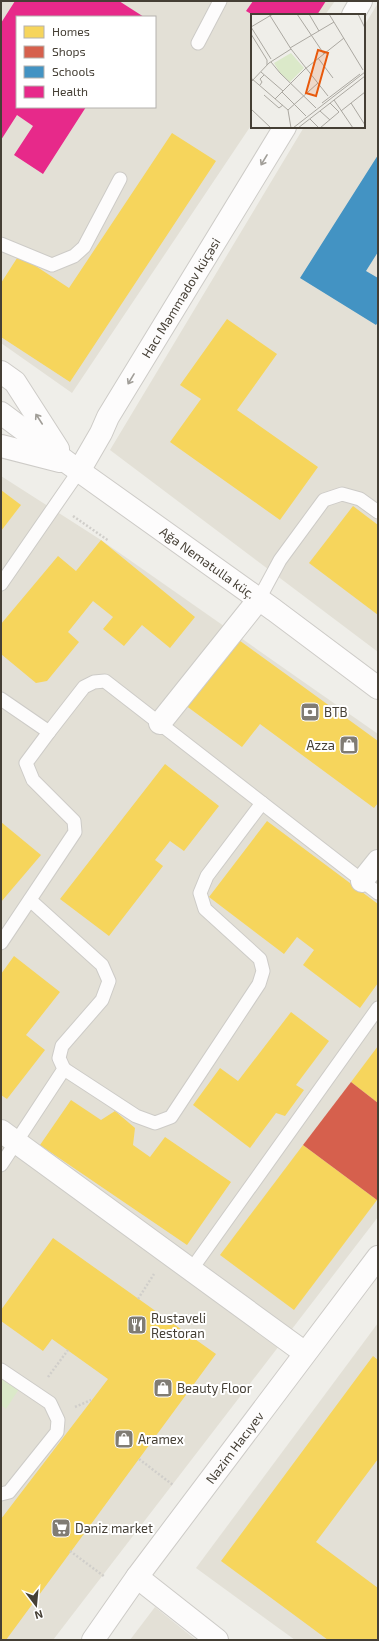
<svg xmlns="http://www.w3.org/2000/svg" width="379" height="1641" viewBox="0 0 379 1641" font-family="'Exo 2',sans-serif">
  <rect width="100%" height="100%" fill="#efeee9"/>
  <g fill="#e3e0d6" fill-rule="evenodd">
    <path d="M1,1H335L325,15H252V124L72,393L1,343ZM17,17H155V107H17Z"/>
    <path d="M378,3V652L110,450L304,127H364V26Z"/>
    <path d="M1,476L101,540L378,734V1217L53,1640H1Z"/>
    <path d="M378,1323V1640H295L196,1568Z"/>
    <path d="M155,1607L196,1640H130Z"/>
  </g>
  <path fill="#dbe9c9" d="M1,1376L19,1389L6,1409L1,1405Z"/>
  <g fill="#f6d55c">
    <path d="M172,133L216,161L70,382L1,337V283L19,255L69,288Z"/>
    <path d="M227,319L277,354L237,410L318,467L280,520L170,442L201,399L180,385Z"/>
    <path d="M1,490L21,505L1,531Z"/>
    <path d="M353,506L378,525V615L309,563Z"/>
    <path d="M101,540L195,617L170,648L142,625L124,646L103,629L113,617L93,601L68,632L79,642L47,681L36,683L1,654V624L58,556L76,571Z"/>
    <path d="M232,635L378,741V803L374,808L260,724L242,747L185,705Z"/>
    <path d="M165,764L219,806L184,851L170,841L155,860L163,866L109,936L60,899Z"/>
    <path d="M267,821L378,904V983L360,1008L303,965L314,950L297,937L284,954L209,897Z"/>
    <path d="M1,822L41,855L1,902Z"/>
    <path d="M14,956L60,992L26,1035L45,1050L7,1099L1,1095V974Z"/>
    <path d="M291,1012L329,1041L296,1085L304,1090L285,1116L276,1113L250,1148L193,1105L220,1068L238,1081Z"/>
    <path d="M378,1046V1103L351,1082Z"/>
    <path d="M71,1100L101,1120L115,1111L135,1128L133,1145L150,1157L165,1137L231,1182L187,1245L40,1145Z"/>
    <path d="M303,1145L377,1200L294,1310L220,1255Z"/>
    <path d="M53,1238L216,1354L6,1640H1V1519L108,1379L52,1339L43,1351L1,1321V1310Z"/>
    <path d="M373,1356L378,1360V1459L316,1542L378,1588V1640H328L221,1561Z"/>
  </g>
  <path fill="#d6604d" d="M351,1082L378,1103L377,1200L303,1145Z"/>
  <path fill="#4393c3" d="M378,155V252L366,271L378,278V322L376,325L300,278Z"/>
  <g fill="#e7298a">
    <path d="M15,1H119L144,17H17V107H86L43,174L14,155L33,126L17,115L1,140V23Z"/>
    <path d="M253,1H326L317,15H253L246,11Z"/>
  </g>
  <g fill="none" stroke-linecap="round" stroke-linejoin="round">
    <g stroke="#cdcbc7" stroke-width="15">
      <g id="service">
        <path d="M198,43L220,1"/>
        <path d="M1,244L52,265L74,256L84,247L120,179"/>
        <path d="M1,584L79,471"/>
        <path d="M259,599L280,560L324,500L342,494L360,499L378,512"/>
        <path d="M1,699L49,732L84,687L94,682L105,681L378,893"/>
        <path d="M1,943L75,832L74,821L33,780L26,763L49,732"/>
        <path d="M64,1069L136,1116L155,1123L171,1117L259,984L263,971L260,959L205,909L200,893L207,876L262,803"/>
        <path d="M1,1165L64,1069L59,1058L62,1046L102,1000L109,981L102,965L30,900"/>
        <path d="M191,1270L378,1008"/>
        <path d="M1,1370L50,1403L58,1420L57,1432L9,1492L1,1494"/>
      </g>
    </g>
    <g stroke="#cdcbc7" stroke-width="24">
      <g id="minor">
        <path d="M353,15L361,1"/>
        <path id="s1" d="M79,471L101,433L108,417L285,127"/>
        <path d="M160,723L259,599"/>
        <path d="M362,881L378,861"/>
        <path d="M1,1131L305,1353"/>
        <path d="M137,1577L217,1640"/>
        <path id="s2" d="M93,1640L137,1577L378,1257"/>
      </g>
    </g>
    <g stroke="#cdcbc7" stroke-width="24">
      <g id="tertiary">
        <path d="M1,372L15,382L58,449"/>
        <path id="s3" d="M1,413L68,463L274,610L378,688"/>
        <path d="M1,446L60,461"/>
      </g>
    </g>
    <g stroke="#d0ceca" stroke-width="2.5" stroke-dasharray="2 2" stroke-linecap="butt">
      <path d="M73,516L109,541"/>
      <path d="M138,1299L154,1274"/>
      <path d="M48,1377L68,1350"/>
      <path d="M75,1407L91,1400"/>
      <path d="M139,1459L173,1485"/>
      <path d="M70,1551L105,1577"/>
    </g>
    <use href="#service" stroke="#fdfcfc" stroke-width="13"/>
    <use href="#minor" stroke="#fdfcfc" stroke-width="22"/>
    <use href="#tertiary" stroke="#fdfcfc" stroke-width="22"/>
  </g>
  <defs><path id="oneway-shaft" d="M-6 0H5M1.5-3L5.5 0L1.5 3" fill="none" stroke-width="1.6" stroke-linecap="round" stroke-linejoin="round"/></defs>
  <g stroke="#a19e98">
    <use href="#oneway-shaft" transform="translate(264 160) rotate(121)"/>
    <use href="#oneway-shaft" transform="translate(131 379) rotate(121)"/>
    <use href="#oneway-shaft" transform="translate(39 419) rotate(-123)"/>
  </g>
  <defs>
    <g id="bank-square" transform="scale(1)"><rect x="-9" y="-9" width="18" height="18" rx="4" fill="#807c74" stroke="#fff"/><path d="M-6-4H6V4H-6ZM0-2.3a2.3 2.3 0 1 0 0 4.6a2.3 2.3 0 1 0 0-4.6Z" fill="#fff"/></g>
    <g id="shop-square" transform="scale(1)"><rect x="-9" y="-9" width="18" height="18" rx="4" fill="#807c74" stroke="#fff"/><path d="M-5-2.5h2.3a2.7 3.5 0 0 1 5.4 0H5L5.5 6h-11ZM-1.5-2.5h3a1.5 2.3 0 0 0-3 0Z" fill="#fff"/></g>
    <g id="restaurant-square" transform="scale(1)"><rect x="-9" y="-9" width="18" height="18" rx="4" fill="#807c74" stroke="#fff"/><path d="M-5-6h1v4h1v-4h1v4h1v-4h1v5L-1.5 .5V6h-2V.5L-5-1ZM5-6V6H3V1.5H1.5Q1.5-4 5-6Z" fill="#fff"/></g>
    <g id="supermarket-square" transform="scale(1)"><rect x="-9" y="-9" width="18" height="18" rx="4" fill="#807c74" stroke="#fff"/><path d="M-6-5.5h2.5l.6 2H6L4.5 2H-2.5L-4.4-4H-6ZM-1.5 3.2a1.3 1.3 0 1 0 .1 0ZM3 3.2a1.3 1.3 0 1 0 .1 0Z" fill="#fff"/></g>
  </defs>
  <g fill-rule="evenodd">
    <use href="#bank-square" x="310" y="712"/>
    <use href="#shop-square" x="349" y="745"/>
    <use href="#restaurant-square" x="137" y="1325"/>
    <use href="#shop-square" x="163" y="1388"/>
    <use href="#shop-square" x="124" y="1439"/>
    <use href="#supermarket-square" x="61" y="1528"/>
  </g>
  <g text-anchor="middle" stroke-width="4" stroke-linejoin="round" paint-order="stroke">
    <g font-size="13" fill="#453f35" stroke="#fff">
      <text dy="5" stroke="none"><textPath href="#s1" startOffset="201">Hacı Məmmədov küçəsi</textPath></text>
      <text dy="5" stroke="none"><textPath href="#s3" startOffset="255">Ağa Nemətulla küç.</textPath></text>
      <text dy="5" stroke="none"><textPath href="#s2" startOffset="239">Nazim Hacıyev</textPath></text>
    </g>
    <g font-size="13" fill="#453f35" stroke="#fff" text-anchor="start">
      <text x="324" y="717">BTB</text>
      <text x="335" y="750" text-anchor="end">Azza</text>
      <text x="151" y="1323">Rustaveli<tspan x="151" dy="15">Restoran</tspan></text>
      <text x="177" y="1393">Beauty Floor</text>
      <text x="138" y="1444">Aramex</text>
      <text x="75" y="1533">Dəniz market</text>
    </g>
  </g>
  <g transform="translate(251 14)">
    <rect width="114" height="114" fill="#efeee9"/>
    <path d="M40,39L53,54L39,68L29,59L23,49Z" fill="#dbe9c9"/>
    <path fill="none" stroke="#aba8a1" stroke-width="1" d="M46,0L73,40M58,0L68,17M78,0L112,56M107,0L114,14M0,13L20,45M0,13L22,0M0,20L16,46V51M39,34L83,8M40,35L77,82M67,44L82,64M20,48L29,59L65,94M10,58L32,77M0,64L37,96L40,114M0,68L18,49L40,35L18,0M9,71L11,68L9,65L13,61M31,78L55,102M13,81L28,94L32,91M24,85L54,55L93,24M83,86L102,114M71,89L109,60M79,89L88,98M100,89L114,111M0,95L20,114M37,96L67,69M69,97L79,106M90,97L114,78M59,105L68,114M42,114L114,58M47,114L114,62M69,114L88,98"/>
    <path fill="#e8590c" fill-opacity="0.15" stroke="#e8590c" stroke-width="2" d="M67,36L77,39L65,82L55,79Z"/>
    <rect width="114" height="114" fill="none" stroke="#453f35" stroke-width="2"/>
  </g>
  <rect width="379" height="1641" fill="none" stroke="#453f35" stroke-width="4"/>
  <rect x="16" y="16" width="140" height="92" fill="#ffffff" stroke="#b5b2ae"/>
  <rect x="24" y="26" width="20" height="12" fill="#f6d55c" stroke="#b5b2ae"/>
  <text x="52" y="36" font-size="12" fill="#453f35">Homes</text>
  <rect x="24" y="46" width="20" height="12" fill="#d6604d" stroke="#b5b2ae"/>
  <text x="52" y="56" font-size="12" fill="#453f35">Shops</text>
  <rect x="24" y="66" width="20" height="12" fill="#4393c3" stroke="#b5b2ae"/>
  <text x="52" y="76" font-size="12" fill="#453f35">Schools</text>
  <rect x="24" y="86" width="20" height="12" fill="#e7298a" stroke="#b5b2ae"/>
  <text x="52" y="96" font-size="12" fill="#453f35">Health</text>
  <g transform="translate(36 1605) rotate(164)" stroke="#ffffff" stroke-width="3" paint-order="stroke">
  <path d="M0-3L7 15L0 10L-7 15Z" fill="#453f35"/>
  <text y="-6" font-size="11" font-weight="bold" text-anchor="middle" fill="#453f35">N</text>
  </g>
</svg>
